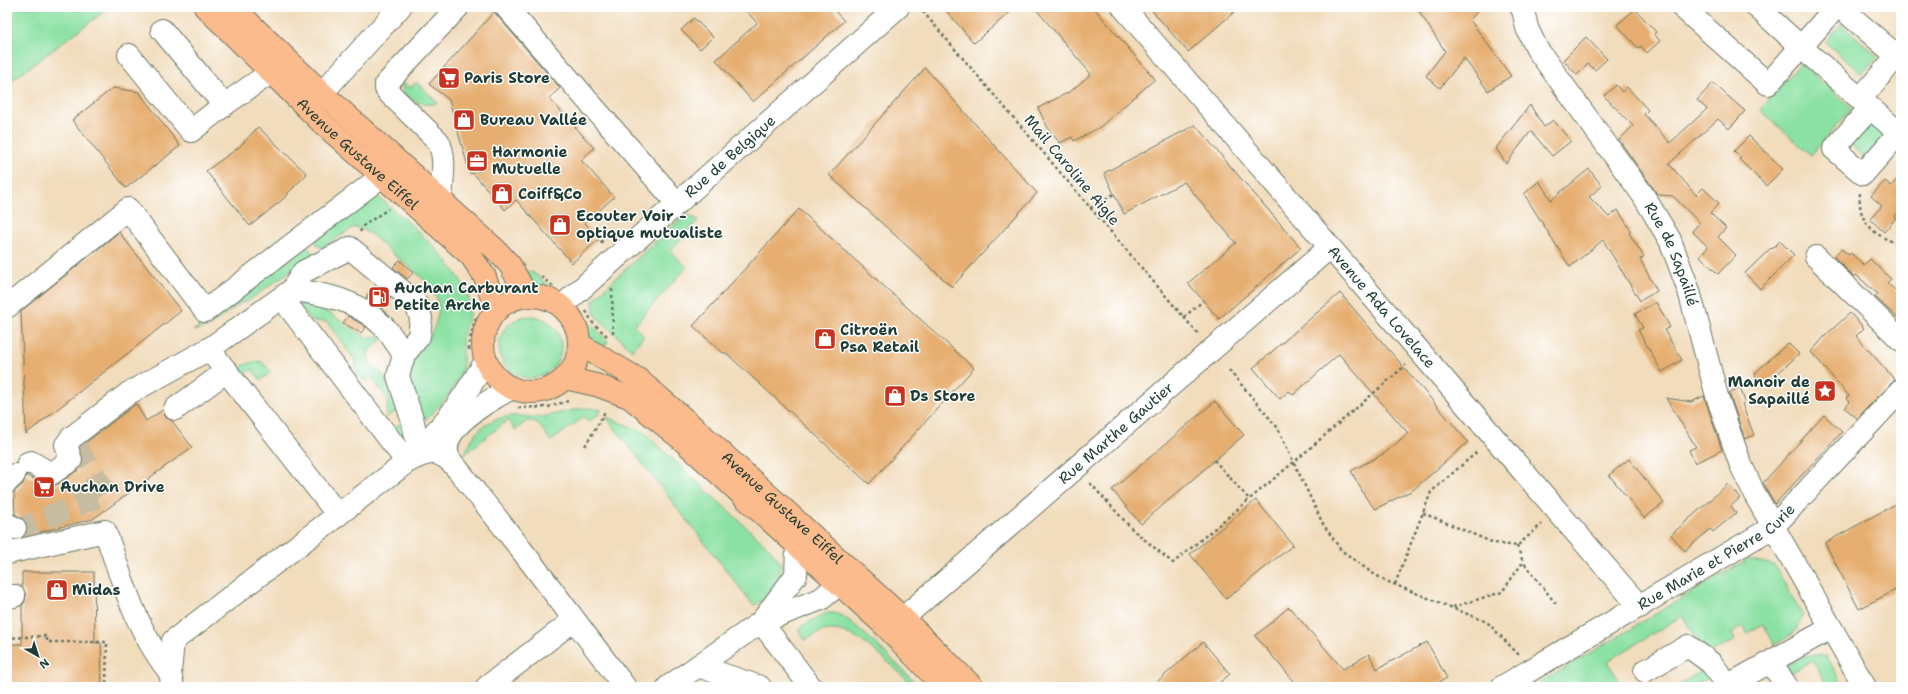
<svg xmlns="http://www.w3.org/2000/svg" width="1908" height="694" viewBox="0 0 1908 694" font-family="'Shantell Sans',sans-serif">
  <rect width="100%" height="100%" fill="#fff"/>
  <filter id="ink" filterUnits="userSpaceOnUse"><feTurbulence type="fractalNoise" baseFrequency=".025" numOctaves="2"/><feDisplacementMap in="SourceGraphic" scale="8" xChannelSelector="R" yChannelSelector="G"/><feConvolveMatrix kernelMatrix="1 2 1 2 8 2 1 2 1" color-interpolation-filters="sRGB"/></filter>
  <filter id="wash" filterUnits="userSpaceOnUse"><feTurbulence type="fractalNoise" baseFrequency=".012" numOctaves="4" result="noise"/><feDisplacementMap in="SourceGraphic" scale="16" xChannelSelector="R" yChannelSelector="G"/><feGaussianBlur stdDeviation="0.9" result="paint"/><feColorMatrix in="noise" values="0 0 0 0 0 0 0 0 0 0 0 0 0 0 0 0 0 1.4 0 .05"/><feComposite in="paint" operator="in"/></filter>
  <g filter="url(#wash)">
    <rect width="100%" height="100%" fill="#f1dcbb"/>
    <g fill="#8be1a3" stroke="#558f6c">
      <path d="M7,7H110L7,84Z"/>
      <path d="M1841,24L1878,56L1862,74L1825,42Z"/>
      <path d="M1801,63L1852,108L1811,155L1760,110Z"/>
      <path d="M401,81L410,88L416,82L438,103C425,107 412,102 403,93Z"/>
      <path d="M1870,122L1884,136L1865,158L1851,145Z"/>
      <path d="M376,195C404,219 468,269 470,307C470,317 464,327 463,337C461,345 463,352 463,361C463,384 441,403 427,419L416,413L406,369C420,350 451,317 433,291C423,276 406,265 393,254C381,244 369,229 354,227L323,247H319L315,241Z"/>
      <path d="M684,216H690L698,220L670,251L687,267L634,326L644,336L632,350L596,316L594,312L593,301L610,283Z"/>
      <path d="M307,246L313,255L245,303L242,302L208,327L193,331Z"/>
      <path d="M527,271L534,273L553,289L564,292C545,299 534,288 523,273Z"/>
      <path d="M307,299L368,338L378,336L385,337L369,350L368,358L371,362L369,364V380L362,379L356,371V362L327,322L311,321L300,306V301Z"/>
      <path d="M583,312L590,323L608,341L602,350C586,335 584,333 583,312Z"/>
      <circle cx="530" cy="347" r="31"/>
      <path d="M256,361L262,362L271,372L261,380L252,369L242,377L240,370L244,365Z"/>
      <path d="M374,365L386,379L390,399L401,403L411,440L406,444L394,428L404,421L396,411L386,418L388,400L372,378V366Z"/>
      <path d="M588,408L601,410L599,414L588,422L584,417L551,441L537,422L527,421L515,430L508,420L465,454C473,429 493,414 521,416C528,416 535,418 542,417C558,414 572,409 588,408Z"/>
      <path d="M606,417L642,431L770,549L781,563C779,587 773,592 754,606Z"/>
      <path d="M1748,559L1774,565L1803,616L1794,633L1775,645L1763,624L1747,633L1744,626L1732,633L1735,640L1711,653L1702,646L1682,616L1608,661L1622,687H1615L1611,681L1600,687H1533Z"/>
      <path d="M827,613H834L843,616L852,623L874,642L920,687H915C894,669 857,627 828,630C820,631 811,637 805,640L799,631L802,626L807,623Z"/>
      <path d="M1807,655H1826L1844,687H1828L1813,661L1790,673L1787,665Z"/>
      <path d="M1706,671L1712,676L1692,687H1675L1700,672Z"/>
    </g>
    <g id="blocks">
      <g fill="#e6ae6f">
        <path d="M743,7H831L844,21L753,102L716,60L757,23Z"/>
        <path d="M943,7H1016L974,43Z"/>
        <path d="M1034,7H1093L1155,79L1100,127L1074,141L1072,137L1060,143L1049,130L1038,108L1071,91L1091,74Z"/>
        <path d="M1149,7H1240L1188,52Z"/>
        <path d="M1416,7H1481L1470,20L1511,76L1488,91L1464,58L1440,88L1426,76L1445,51Z"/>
        <path d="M1635,9L1656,32L1654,34L1660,41L1647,53L1641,46L1638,48L1617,25Z"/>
        <path d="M494,12L560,88L549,98L594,148L581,160L614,197L585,223L599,239L572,263L516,200L505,210L473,173L470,174L449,100L429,84Z"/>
        <path d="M694,18L713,37L700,49L681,30Z"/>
        <path d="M1586,37L1607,59L1595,70L1588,64L1577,75L1563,60Z"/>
        <path d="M925,68L1037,193L952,287L829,175Z"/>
        <path d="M1713,83L1745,111L1729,129L1718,119L1669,164L1696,195L1703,188L1719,203L1710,213L1726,228L1718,237L1736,255L1718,274L1700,256L1708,247L1692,231L1700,223L1673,196L1658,195L1619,140L1633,126L1604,96L1616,85L1622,92L1627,87L1648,110L1644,114L1670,143L1707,109L1697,100Z"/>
        <path d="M113,88L139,92L180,146L126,188L72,120Z"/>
        <path d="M1530,105L1544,127L1553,120L1571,141L1552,156L1531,131L1506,164L1496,148Z"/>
        <path d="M1195,125L1301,248L1219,319L1188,283L1236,243L1184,182L1124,214L1104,173Z"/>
        <path d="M258,127L307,174L287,194L288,195L250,226L206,171L239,147Z"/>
        <path d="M1749,136L1783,169L1766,186L1739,159L1741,157L1734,151Z"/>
        <path d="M1589,169L1602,186L1589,197L1609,217L1618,210L1631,231L1629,233L1644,257L1640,259L1657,291L1640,301L1603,240L1570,267L1524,194L1539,181L1551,200Z"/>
        <path d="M1901,175V210L1894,217L1896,218L1884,232L1870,219L1882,206L1871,196L1885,181L1891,186Z"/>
        <path d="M799,209L974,368L869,484L726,353H723L693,326Z"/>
        <path d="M119,232L181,311L26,434L21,311Z"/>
        <path d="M1780,241L1794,255L1760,289L1745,273L1771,248L1772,249Z"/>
        <path d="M1841,249L1849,255L1851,253L1864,265L1870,259L1891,279L1887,283L1901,295V321L1875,297L1878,294L1856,275L1854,277L1834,257Z"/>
        <path d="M400,260L413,273L407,279L393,267Z"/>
        <path d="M376,286L391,298L382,308L366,297Z"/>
        <path d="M1340,293L1468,442L1413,490L1375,509L1366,498L1351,471L1385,453L1408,433L1339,354L1293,395L1289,391L1280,399L1253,368Z"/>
        <path d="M1656,302L1670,327L1664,330L1682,360L1662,372L1638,330L1643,328L1635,314Z"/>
        <path d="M1850,313L1864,328L1856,336L1895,380L1857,418L1845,408L1850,402L1846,398L1849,396L1811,352L1826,335Z"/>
        <path d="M348,316L366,327L361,333L343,323Z"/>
        <path d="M1788,343L1799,354L1765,385L1755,375L1756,372Z"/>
        <path d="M1740,387L1745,402L1742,404L1754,435L1745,439L1729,393Z"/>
        <path d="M1704,396L1722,450L1695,463L1689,450L1696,447L1666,398L1691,402Z"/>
        <path d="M1215,401L1244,435L1141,524L1112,490Z"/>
        <path d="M136,404L146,421L163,410L165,417L172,421L192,447L93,519L24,536L27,527L25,521L15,514L14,492L23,484L26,475L45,485L52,486L58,484L78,470L83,464V457L80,447Z"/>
        <path d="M1824,415L1842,432L1775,504L1763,483Z"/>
        <path d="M1629,459L1664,503L1644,518L1609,475Z"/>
        <path d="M1728,484L1740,498L1731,506L1736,513L1713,532L1710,529L1685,551L1671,535Z"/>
        <path d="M1256,500L1293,545L1226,599L1190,554Z"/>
        <path d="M1901,501V587L1859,609L1825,543Z"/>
        <path d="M22,572H94L95,643H101L102,687H7V644H22V606L25,601L26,595L22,587Z"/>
        <path d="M1289,607L1343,669L1369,654L1377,669L1427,642L1447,678L1430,687H1299L1255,636Z"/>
        <path d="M1203,642L1230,674L1214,687H1151Z"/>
      </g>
    </g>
  </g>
  <g filter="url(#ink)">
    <use href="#blocks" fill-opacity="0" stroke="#687563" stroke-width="1"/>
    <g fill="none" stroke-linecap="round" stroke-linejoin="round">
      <path stroke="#c7bca0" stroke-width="22" stroke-dasharray="22 11" stroke-linecap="butt" d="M15,528L20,529L106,493L73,442"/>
      <g stroke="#687563" stroke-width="24">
        <g id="minor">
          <path d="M506,7L677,203"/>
          <path id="s1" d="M1123,7L1640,607"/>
          <path id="s2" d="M1521,7L1523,10L1527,28L1537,49L1643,195L1670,240L1689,291L1717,396L1740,463L1754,493L1865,687"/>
          <path d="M1682,7L1768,84L1801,47L1757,7"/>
          <path d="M1836,7L1801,47L1899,133L1863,174L1834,149L1870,108"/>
          <path d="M1840,7L1897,56L1860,99"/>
          <path d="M162,30L224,105"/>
          <path d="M129,55L191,131L224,105L270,73"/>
          <path d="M322,93L400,7"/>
          <path d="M441,199C442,181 447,157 438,141L389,93L386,89V84L458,7"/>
          <path d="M1816,257L1901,340"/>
          <path d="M292,290C326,294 357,300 382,325C391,333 397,345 404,355L398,376L413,422L418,447"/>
          <path d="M282,298L407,462"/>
          <path id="s3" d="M562,306L898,7"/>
          <path d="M7,307L128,209L205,311L382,176"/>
          <path d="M175,409L227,371"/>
          <path d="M411,457C419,445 430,439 439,428C458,408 471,384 486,361"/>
          <path d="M28,463L31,462L51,474L71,460L66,445L71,438L129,393L209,349"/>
          <path d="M452,463C450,460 447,455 447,452C444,424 492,399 512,388"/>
          <path d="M7,482L14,475"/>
          <path d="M338,515L209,349L292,290L303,272L350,248L415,302L421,318L419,336L404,355"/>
          <path d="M7,524L15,528"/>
          <path d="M7,553L105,531C124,584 135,628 170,673"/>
          <path d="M7,597L14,596"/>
          <path id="s4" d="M903,618L1329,248"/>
          <path d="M761,622L796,575L797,546"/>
          <path d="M761,622L811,687"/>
          <path d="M1771,662L1787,687"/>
          <path d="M698,666L760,687"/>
          <path d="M1645,671L1688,646L1711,663L1728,685"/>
          <path d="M173,687L170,673L173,641L407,462C417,457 430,449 441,455C454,460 468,484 478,495C529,557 576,623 625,687"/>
          <path d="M487,687L574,620"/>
          <path d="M668,687L761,622L821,599L839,584L844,565"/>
          <path id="s5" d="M1502,687L1773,527L1901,390"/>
          <path d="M1725,687L1831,628"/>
        </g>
      </g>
      <g stroke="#687563" stroke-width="24">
        <g id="major">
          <path id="s6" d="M205,7L320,121L471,256L485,277L496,310"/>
          <path d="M233,7L322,93L496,250L510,265L527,296"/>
          <circle cx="531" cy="344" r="48"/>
          <path id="s7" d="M579,344L638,379L696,429L903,618L973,687"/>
          <path d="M565,378L596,385L629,397L681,439L886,627L944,687"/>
        </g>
      </g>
      <g stroke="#687563" stroke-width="2.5" stroke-dasharray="3 3" stroke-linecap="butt">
        <path d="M919,7L1199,335"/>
        <path d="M1860,193C1857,223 1875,236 1901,245"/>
        <path d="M1090,208L1114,194"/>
        <path d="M360,232L363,226L388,209"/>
        <path d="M601,243L604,237"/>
        <path d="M541,277L553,286"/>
        <path d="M612,289L613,336"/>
        <path d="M586,311L592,322L607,336"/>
        <path d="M1184,317L1203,301"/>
        <path d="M469,350V343L476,316"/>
        <path d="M1229,370L1277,427L1323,524L1341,550L1372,573L1386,581L1487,622L1519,655"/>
        <path d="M518,408L548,407L568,401"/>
        <path d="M585,446L603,416L605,410"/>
        <path d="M1214,460L1249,499"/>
        <path d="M1090,483L1133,530L1173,563L1294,462L1406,365"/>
        <path d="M1423,513L1494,543L1517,546L1542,524"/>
        <path d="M1517,546L1523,562"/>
        <path d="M1395,584L1431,492L1478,451"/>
        <path d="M1453,607L1502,592L1523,562L1556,604"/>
        <path d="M7,638L47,636V642H107L106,687"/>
      </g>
      <use href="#minor" stroke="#fff" stroke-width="22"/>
      <use href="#major" stroke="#fbbb8c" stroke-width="22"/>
    </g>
  </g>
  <defs>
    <g id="supermarket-square" transform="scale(1.15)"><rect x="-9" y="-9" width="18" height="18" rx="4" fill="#c8321e" stroke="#fff"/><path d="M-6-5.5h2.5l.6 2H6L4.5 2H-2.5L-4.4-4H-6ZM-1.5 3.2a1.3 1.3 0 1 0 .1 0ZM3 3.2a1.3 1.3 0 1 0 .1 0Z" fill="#fff"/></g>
    <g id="shop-square" transform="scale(1.15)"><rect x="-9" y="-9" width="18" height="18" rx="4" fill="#c8321e" stroke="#fff"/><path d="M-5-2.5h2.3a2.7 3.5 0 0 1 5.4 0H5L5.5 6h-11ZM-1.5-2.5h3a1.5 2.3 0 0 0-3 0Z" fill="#fff"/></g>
    <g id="office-square" transform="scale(1.15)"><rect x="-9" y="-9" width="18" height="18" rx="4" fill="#c8321e" stroke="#fff"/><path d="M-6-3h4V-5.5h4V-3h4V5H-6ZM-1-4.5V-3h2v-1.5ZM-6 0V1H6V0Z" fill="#fff"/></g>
    <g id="fuel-square" transform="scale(1.15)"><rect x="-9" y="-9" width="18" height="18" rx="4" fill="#c8321e" stroke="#fff"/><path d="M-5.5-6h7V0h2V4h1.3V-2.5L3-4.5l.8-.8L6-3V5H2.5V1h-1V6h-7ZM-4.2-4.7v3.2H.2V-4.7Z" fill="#fff"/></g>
    <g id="sight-square" transform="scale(1.15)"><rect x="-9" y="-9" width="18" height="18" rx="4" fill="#c8321e" stroke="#fff"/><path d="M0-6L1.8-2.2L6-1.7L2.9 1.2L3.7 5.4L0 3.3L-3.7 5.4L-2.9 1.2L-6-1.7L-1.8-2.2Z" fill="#fff"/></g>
  </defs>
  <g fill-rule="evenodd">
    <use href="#supermarket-square" x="449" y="78"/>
    <use href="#shop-square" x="464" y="120"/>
    <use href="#office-square" x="477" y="161"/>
    <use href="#shop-square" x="502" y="194"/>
    <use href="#shop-square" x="560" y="225"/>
    <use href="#fuel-square" x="379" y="297"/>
    <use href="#shop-square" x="825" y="339"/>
    <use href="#sight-square" x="1825" y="391"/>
    <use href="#shop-square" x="895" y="396"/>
    <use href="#supermarket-square" x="44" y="487"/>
    <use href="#shop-square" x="57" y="590"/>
  </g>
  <g text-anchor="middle" stroke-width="3" stroke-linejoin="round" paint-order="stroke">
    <g font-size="15" font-weight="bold" fill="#1f3d34" stroke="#fff" text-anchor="start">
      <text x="464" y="83">Paris Store</text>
      <text x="480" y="125">Bureau Vallée</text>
      <text x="492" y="157">Harmonie<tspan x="492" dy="17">Mutuelle</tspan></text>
      <text x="518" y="199">Coiff&amp;Co</text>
      <text x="576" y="221">Ecouter Voir -<tspan x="576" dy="17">optique mutualiste</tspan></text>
      <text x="394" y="293">Auchan Carburant<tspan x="394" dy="17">Petite Arche</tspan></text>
      <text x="840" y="335">Citroën<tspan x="840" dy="17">Psa Retail</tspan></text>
      <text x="1810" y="387" text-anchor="end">Manoir de<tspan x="1810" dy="17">Sapaillé</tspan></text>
      <text x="910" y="401">Ds Store</text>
      <text x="60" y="492">Auchan Drive</text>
      <text x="72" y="595">Midas</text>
    </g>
    <g font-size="15" fill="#1f3d34" stroke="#fff">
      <text dy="5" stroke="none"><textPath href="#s6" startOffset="212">Avenue Gustave Eiffel</textPath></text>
      <text dy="5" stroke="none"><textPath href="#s3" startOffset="225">Rue de Belgique</textPath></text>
      <text transform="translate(1072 170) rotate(50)" y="5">Mail Caroline Aigle</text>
      <text dy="5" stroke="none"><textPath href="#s2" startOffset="292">Rue de Sapaillé</textPath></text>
      <text dy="5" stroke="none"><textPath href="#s1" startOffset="396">Avenue Ada Lovelace</textPath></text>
      <text dy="5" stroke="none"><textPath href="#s4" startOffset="282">Rue Marthe Gautier</textPath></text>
      <text dy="5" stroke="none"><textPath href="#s7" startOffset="262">Avenue Gustave Eiffel</textPath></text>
      <text dy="5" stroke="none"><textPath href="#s5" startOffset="251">Rue Marie et Pierre Curie</textPath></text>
    </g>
  </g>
  <rect width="1908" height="694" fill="none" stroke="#fff" stroke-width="24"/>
  <g transform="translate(38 656) rotate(141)" stroke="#ffffff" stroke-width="3" paint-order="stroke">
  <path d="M0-3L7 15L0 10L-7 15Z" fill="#1f3d34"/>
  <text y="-6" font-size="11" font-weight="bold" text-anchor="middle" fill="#1f3d34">N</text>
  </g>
</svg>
